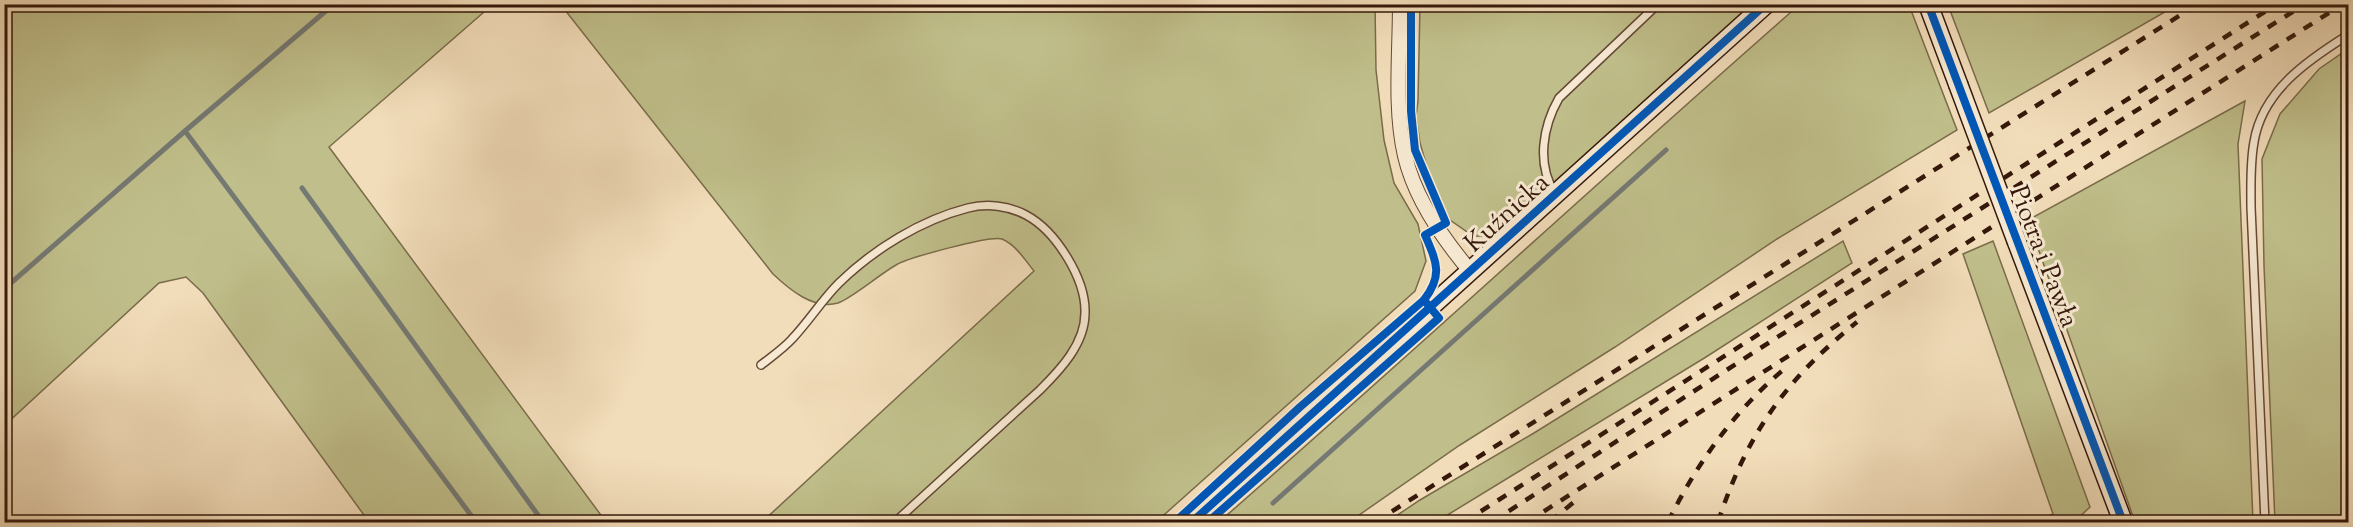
<svg xmlns="http://www.w3.org/2000/svg" width="2353" height="527" viewBox="0 0 2353 527" font-family="'Sorts Mill Goudy',serif">
  <rect width="100%" height="100%" fill="#f2ddba"/>
  <filter id="stains"><feTurbulence type="fractalNoise" baseFrequency=".00333" numOctaves="4"/><feColorMatrix values="0 0 0 0 .2 0 0 0 0 .09 0 0 0 0 .02 0 0 0 .5 -.17"/></filter>
  <radialGradient id="worn" r=".72"><stop offset=".6" stop-color="#630" stop-opacity="0"/><stop offset="1" stop-color="#630" stop-opacity=".3"/></radialGradient>
  <g fill="#c0bf8b" stroke="#7a6c4a" stroke-width="1.5">
    <path d="M5,4L492,5L329,147L606,522H369L203,293L186,277L159,283L5,425Z"/>
    <path d="M561,5H1375L1376,70L1384,140L1394,183L1418,224L1426,261L1415,291L1156,522H762L1034,271C1025,260 1016,245 1002,239C991,235 907,258 896,265C880,274 852,298 838,303C813,310 789,289 773,274Z"/>
    <path d="M1420,5H1766L1511,236H1473L1450,220L1430,178L1420,143L1416,116L1418,101Z"/>
    <path d="M1799,5H1909L1957,130L1777,239L1615,347L1460,445L1349,522H1219C1414,352 1604,176 1799,5Z"/>
    <path d="M1948,5H2177L1989,113Z"/>
    <path d="M2348,49V522H2275L2264,266L2262,159L2280,114L2319,69Z"/>
    <path d="M2245,101L2238,144L2253,522H2135L2028,220Z"/>
    <path d="M1843,241L1852,263L1706,357L1436,522H1387L1420,500L1534,433Z"/>
    <path d="M1993,241L2090,507L2074,522H2033L2053,514L1963,254Z"/>
  </g>
  <g fill="none" stroke-linecap="round" stroke-linejoin="round">
    <g stroke="#757974" stroke-width="5">
      <path d="M185,131L476,522"/>
      <path d="M302,188L543,522"/>
      <path d="M4,289L185,131L334,4"/>
      <path d="M1273,503L1666,150"/>
    </g>
    <g stroke="#644936" stroke-width="10">
      <g id="lane">
        <path d="M2144,5L2145,4"/>
        <path d="M1555,193C1536,164 1543,126 1559,98L1658,4"/>
        <path d="M761,365C771,357 783,349 792,339C809,321 822,300 839,283C874,249 921,220 968,208C987,203 1009,206 1026,215C1056,231 1086,279 1085,313C1085,344 1060,370 1040,390L895,522"/>
        <path d="M2265,522L2251,207C2251,185 2250,164 2254,142C2262,91 2308,60 2348,35"/>
      </g>
    </g>
    <g stroke="#644936" stroke-width="16">
      <path id="street" d="M1400,4C1400,54 1394,108 1405,156C1415,199 1443,239 1471,272"/>
    </g>
    <g stroke="#35180a" stroke-width="21">
      <g id="secondary">
        <path d="M1928,4L1958,84"/>
        <path d="M2017,242L2123,522"/>
        <path d="M1192,522L1766,4"/>
      </g>
    </g>
    <use href="#lane" stroke="#f7e9d2" stroke-width="7"/>
    <use href="#street" stroke="#f7e9d2" stroke-width="14"/>
    <use href="#secondary" stroke="#f7e9d2" stroke-width="18"/>
    <g stroke="#35180a" stroke-width="4.5" stroke-dasharray="10 10" stroke-linecap="butt">
      <path d="M1375,522L2198,4"/>
      <path d="M1464,522L2277,4"/>
      <path d="M1492,522L1776,338L2305,4"/>
      <path d="M1527,522L2343,4"/>
      <path d="M1550,522L1575,501"/>
      <path d="M1668,522C1697,463 1736,408 1788,366"/>
      <path d="M1718,522C1747,434 1785,380 1857,322"/>
    </g>
    <g stroke="#35180a" stroke-width="21" stroke-linecap="butt">
      <path id="secondary-bridge" d="M1958,84L2017,242"/>
    </g>
    <use href="#secondary-bridge" stroke="#f7e9d2" stroke-width="18"/>
    <g stroke="#f7e9d2" stroke-width="11">
      <g id="cycleway">
        <path d="M1928,4L2123,522"/>
        <path d="M1175,522L1300,407L1424,300"/>
        <path d="M1192,522L1766,4"/>
        <path d="M1208,522L1439,318L1424,300C1443,275 1437,263 1425,235L1446,223L1415,150L1411,111V4"/>
      </g>
    </g>
    <use href="#cycleway" stroke="#0057b8" stroke-width="8"/>
  </g>
  <g text-anchor="middle" stroke-width="6" stroke-linejoin="round" paint-order="stroke">
    <g font-size="26" fill="#35180a" stroke="#f7e9d2">
      <text transform="translate(1506 212) rotate(-42)" y="9">Kuźnicka</text>
      <text transform="translate(2045 256) rotate(69)" y="9">Piotra i Pawła</text>
    </g>
  </g>
  <rect width="2353" height="527" fill="none" stroke="#f2ddba" stroke-width="24"/>
  <rect x="6" y="6" width="2341" height="515" fill="none" stroke="#35180a" stroke-width="3"/>
  <rect x="12" y="12" width="2329" height="503" fill="none" stroke="#35180a" stroke-width="1.5"/>
  <rect width="100%" height="100%" filter="url(#stains)"/>
  <rect width="100%" height="100%" fill="url(#worn)"/>
</svg>
